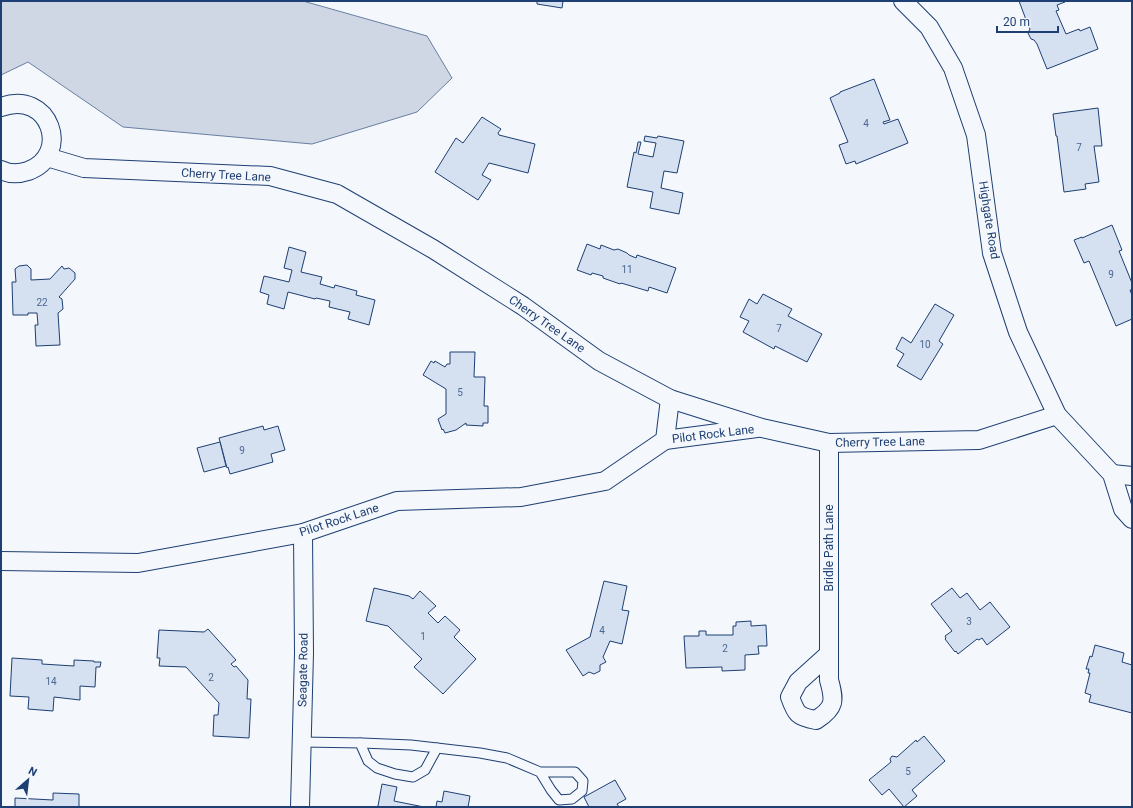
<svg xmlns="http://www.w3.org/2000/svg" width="1133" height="808" viewBox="0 0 1133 808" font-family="Roboto,sans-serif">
  <rect width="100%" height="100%" fill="#f4f7fb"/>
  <path fill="#cfd7e4" stroke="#687fa3" d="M1,1H303L427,36L452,78L417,112L312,144L123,127L28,62L1,75Z"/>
  <g fill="#d5e0f0" stroke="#1d3f73">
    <path d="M537,1H563L562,8L537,4Z"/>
    <path d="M1019,1H1064L1065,2L1057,5L1059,10L1056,11L1066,34L1079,29L1080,31L1090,27L1098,49L1047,69L1037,44L1034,40L1031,39L1028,33L1030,29L1028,25Z"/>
    <path d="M874,79L890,120L883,122L884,124L898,119L908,143L856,164L855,161L846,164L839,145L848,142L830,98L840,93V92Z"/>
    <path d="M1098,108L1102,146H1094L1099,182L1085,184L1086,189L1064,192L1057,136H1056L1053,114Z"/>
    <path d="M482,117L501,129L498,133L499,135L535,144L528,173L489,163L482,175L491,180L478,200L435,172L456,138L463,143Z"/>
    <path d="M645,136L657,138L658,136L684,141L677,173L664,171L661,188L683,193L679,214L650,208L653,192L627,187L634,152L636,153L638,142H641L638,154L653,157L656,143L644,141Z"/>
    <path d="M1112,225L1122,250L1119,251L1132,283V290H1130L1132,295V319L1116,326L1089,261L1084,263L1074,240L1082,237V238Z"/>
    <path d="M587,244L600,249L601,245L614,250L618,249L627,253L629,255L636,258L637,255L676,268L667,293L649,287L648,291L621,283L620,284L603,278V276L592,273L591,275L577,270Z"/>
    <path d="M289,247L306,252L301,272L322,277L320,284L334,288L335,285L357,291L356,295L375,300L369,325L348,319L350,312L329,307L330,301L316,298L315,299L288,292L284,309L267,304L269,295L260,292L264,276L289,282L292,270L284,268Z"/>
    <path d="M27,265L31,269V280L50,279L62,266L64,269L69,268L75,273V279L59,297L62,299L63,309L58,313L60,345L36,346L35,325H38L37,313H28V315H13L12,282H16L15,269L19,266Z"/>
    <path d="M763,294L792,309L788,316L822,334L807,362L775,346L774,349L743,332L749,321L740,317L749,299L757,304Z"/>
    <path d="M935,304L954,315L939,341L943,344L921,380L897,366L904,354L896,349L902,337L911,343Z"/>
    <path d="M450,352H475L474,377H485L484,406H488V423H483V426L466,425V423L456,430L445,433L443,429L442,430L438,419L446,414V389L423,375L431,361L434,363L435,361L445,367L447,364H450Z"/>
    <path d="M263,426L264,430L278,426L285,450L271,454L273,462L230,474L228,467L227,468L219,438Z"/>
    <path d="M220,442L226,466L204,472L197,448Z"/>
    <path d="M604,581L627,586L622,610L629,611L622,644L610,641L603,657L606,662L600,665V671L594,674L589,672L583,676L566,650L590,637Z"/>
    <path d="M374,588L409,596L413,599L420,591L436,606L428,613L438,623L445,616L460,630L454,637L476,659L443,694L414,667L422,659L388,626L366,621Z"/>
    <path d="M952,588L960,598L967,593L980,610L990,602L1010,627L987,645L982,638L979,640L977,639L958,654L956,651L955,652L945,639L946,638L945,636L952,631L931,604Z"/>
    <path d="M751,621V626L766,625L767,646H758L759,654L745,655V670L722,671V667L686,668L684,636H699V631H706V635H733V626H736V622Z"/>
    <path d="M208,629L236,660L231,664L234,667L236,666L248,680L247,699H251L249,738L213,736L214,715H218L219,703L186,667L159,666L160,658H157L159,630L204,632Z"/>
    <path d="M1095,645L1124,653L1122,662L1132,665V713L1089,702L1091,695L1085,693L1090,673H1088L1089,669H1086L1090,656L1092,657Z"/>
    <path d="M12,658L42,660V664L74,666V660L94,661V662H101L100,667H96L95,687L80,686V700L54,697L53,711L28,709L29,697L10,696Z"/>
    <path d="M924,736L945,761L912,790L917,796L904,807L889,789L882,795L869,780L891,762L890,759L892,756L897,757L916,740L917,742Z"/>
    <path d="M615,780L626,799L617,804L619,807H589L584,797Z"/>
    <path d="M382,784L397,787L394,801L424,807H376L378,806Z"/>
    <path d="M444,791L470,796L468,807H436L437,801L442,802Z"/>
    <path d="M53,793L79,794V807H15V798L53,800Z"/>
  </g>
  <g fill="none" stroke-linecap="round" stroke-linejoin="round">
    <g stroke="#1d3f73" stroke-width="11">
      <g id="lane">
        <path d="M302,742L362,743L411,745L480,753L507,758L540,772L551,790L559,800L572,799L582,791L583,781L575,772H540"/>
        <path d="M360,743L368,761L377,768L395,774L413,777L425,770L437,748"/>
      </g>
    </g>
    <g stroke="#1d3f73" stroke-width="20">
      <g id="street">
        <path d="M903,1L929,27L953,68L976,135L992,253L1018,332L1057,415L1112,474L1123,509L1132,519"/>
        <path d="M1,107C50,89 72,155 28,171C19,174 9,174 1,170"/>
        <path d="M47,157L84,168L270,176L337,194L433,249L523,306L599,361L670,399L762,428L829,443L979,440L1057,415"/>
        <path d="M665,440L757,428"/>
        <path d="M1112,474L1132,476"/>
        <path d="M1,561L138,563L303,533L397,501L521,497L605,481L665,440L670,399"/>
        <path d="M829,654L798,682L790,697C796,714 798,717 816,720C835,708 835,701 829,680V443"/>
        <path d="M300,807L304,653L303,533"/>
      </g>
    </g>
    <use href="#lane" stroke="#f4f7fb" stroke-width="9"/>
    <use href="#street" stroke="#f4f7fb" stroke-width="18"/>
  </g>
  <g text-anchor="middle" stroke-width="3" stroke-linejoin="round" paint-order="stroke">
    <g font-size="10" fill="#4b6792">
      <text x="866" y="127">4</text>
      <text x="1079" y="151">7</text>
      <text x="627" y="273">11</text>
      <text x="1111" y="278">9</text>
      <text x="42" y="306">22</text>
      <text x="779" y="332">7</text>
      <text x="925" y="348">10</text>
      <text x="460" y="396">5</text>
      <text x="242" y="454">9</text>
      <text x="969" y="625">3</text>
      <text x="602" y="634">4</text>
      <text x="423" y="640">1</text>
      <text x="725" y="652">2</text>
      <text x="211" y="681">2</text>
      <text x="51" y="685">14</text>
      <text x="908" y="775">5</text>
    </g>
    <g font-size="12" fill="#1d3f73" stroke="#f4f7fb">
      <text transform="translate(226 175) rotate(3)" y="4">Cherry Tree Lane</text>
      <text transform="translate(989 220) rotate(81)" y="4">Highgate Road</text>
      <text transform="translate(547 324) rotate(35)" y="4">Cherry Tree Lane</text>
      <text transform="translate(713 434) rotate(-7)" y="4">Pilot Rock Lane</text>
      <text transform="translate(880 442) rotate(-1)" y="4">Cherry Tree Lane</text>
      <text transform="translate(339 520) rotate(-18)" y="4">Pilot Rock Lane</text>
      <text transform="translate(829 548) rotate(-90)" y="4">Bridle Path Lane</text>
      <text transform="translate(303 670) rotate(-89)" y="4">Seagate Road</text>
    </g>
  </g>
  <rect width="1133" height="808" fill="none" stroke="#1d3f73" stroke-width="4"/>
  <g transform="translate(28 780) rotate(28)" stroke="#f4f7fb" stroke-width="3" paint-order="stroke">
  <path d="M0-3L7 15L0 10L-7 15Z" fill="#1d3f73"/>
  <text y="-6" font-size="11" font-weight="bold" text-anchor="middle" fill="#1d3f73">N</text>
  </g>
  <path d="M997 26v6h61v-6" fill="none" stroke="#1d3f73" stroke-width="2"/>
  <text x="1003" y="26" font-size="12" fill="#1d3f73" stroke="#f4f7fb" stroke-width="3" paint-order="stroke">20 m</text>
</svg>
